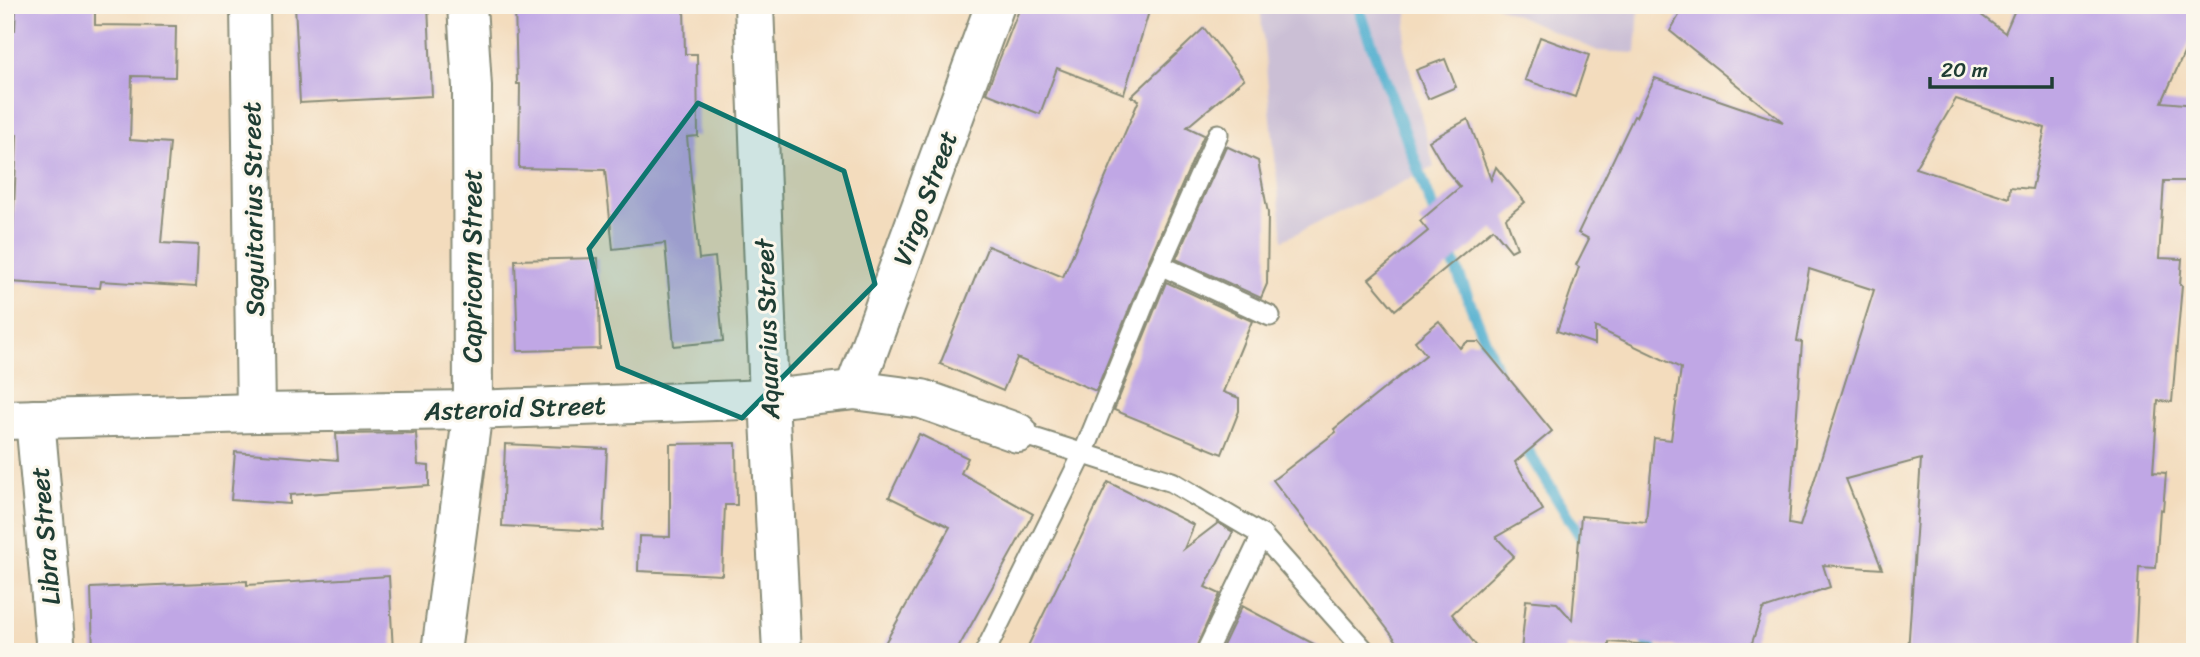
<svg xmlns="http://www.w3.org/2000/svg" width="2200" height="657" viewBox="0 0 2200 657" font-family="Sriracha,sans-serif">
  <rect width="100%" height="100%" fill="#fbf7ec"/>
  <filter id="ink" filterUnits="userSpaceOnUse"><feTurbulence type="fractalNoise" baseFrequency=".0143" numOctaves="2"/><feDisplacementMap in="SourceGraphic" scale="14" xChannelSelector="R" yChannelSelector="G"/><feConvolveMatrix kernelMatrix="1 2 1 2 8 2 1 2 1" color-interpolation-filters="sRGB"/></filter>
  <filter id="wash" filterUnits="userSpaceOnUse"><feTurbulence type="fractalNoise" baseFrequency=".00686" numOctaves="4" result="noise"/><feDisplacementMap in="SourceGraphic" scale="28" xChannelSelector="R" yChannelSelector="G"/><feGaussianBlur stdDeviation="1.57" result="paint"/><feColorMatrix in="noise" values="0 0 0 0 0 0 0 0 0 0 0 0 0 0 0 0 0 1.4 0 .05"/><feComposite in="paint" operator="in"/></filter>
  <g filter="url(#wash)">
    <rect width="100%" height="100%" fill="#f3dcbd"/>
    <g fill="#cbbfd5">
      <path d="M1260,5H1408L1404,47L1434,167L1283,240Z"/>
      <path d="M1494,5H1639L1636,53L1598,51Z"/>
    </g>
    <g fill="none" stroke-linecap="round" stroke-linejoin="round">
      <g stroke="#50aecf" stroke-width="12">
        <path d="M1357,5L1439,225"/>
        <path d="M1448,248L1497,371"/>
        <path d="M1523,437L1530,455L1588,548"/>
        <path d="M1640,631L1653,652"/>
      </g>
    </g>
    <g id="blocks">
      <g fill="#c0a7e5" fill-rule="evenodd">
        <path d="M16,5L57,7V5H95V25L176,26L175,77L132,76L130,140L170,143L161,243L198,245L196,287L101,281L100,288L11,282L17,135L5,134V29L15,30Z"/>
        <path d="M295,5H428L432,96L300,103Z"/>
        <path d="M515,5H684L685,54H697L698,136L687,137L699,259L715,257L723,341L674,346L665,243L613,249L605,170L519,168L520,84H517Z"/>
        <path d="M1021,5H1151L1124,94L1057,68L1040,114L986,93Z"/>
        <path d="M1685,5H1968L2005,33L2017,5H2195V29L2162,102L2195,105V122L2191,181H2164L2159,258L2182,259L2180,285H2182L2172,402L2158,401L2153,472L2166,473L2163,510L2160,509L2156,568L2139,567L2135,652H1908L1921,459L1846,479L1882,569L1823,565L1830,587L1763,609L1749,652H1712L1713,649L1609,642V649L1566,646L1565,652H1521L1526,600L1557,603L1572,620L1581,516L1646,522L1654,438L1671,440L1681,368L1595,327V344L1557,331L1579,267L1576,265L1589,239L1578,233L1634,116L1636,117L1655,78L1783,122L1670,31ZM1956,99L2045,128L2032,189L2010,187L2009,198L1915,168ZM1809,269L1874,290L1800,526L1789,524L1802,342L1797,341Z"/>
        <path d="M1204,28L1244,79L1187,127L1204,135L1149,260L1096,391L1017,358L1003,391L940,364L988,246L1063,277L1139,100L1131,97Z"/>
        <path d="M1540,37L1589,55L1575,97L1525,80Z"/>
        <path d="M1445,59L1456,87L1428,99L1416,70Z"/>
        <path d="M1468,119L1491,180L1496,167L1525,202L1506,218L1517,248L1511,251L1493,229L1395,310L1369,279L1428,231L1420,221L1460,187L1445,169L1429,141Z"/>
        <path d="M1226,146L1258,161L1268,213L1267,284L1261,298L1176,259Z"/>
        <path d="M598,258L600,349L518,351L515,260Z"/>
        <path d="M1166,282L1252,321L1223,392L1239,398V411L1222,454L1114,410Z"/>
        <path d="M1439,321L1460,348L1467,342H1479L1552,431L1515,462L1543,510L1496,537L1514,556L1452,614L1481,652H1405L1273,480L1336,432L1334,429L1426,355L1415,341Z"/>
        <path d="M416,433L418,465L429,466V486L290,495V504L231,500L235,452L338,460L336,434Z"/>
        <path d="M919,434L968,458L961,473L1033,514L956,652H880L950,527L889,497Z"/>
        <path d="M736,443L737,505H725L722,575L638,571L639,536L670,537V444Z"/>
        <path d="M505,444L607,449L603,531L502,526Z"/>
        <path d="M1108,482L1194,525L1184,549L1218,523L1233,532L1205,587L1220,594L1194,652H1025Z"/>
        <path d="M389,576L393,652H93L91,588L247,581V585Z"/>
        <path d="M1242,606L1329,652H1220Z"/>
      </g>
    </g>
  </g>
  <g filter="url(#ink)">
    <use href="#blocks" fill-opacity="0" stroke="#898c78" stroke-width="2"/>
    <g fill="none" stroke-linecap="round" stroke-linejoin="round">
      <g stroke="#898c78" stroke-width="23">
        <g id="service">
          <path d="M1160,265L1218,134"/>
          <path d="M1018,433L1172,482L1262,535L1366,652"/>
          <path d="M985,652L1083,454L1160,265L1270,316"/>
          <path d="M1206,652L1262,535"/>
        </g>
      </g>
      <g stroke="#898c78" stroke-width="42">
        <g id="minor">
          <path d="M250,5L256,413"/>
          <path d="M754,5L769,399L782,652"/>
          <path d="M854,390L995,5"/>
          <path d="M35,419L56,652"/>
          <path d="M5,420L256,413L473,410L769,399L854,390L922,399L1018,433"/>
          <path d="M441,652L473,410L472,87L467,5"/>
        </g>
      </g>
      <use href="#service" stroke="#fff" stroke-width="19"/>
      <use href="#minor" stroke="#fff" stroke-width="38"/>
    </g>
  </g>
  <path fill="#0f766e" fill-opacity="0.2" stroke="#0f766e" stroke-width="5" stroke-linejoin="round" d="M698,103L844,171L875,284L742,418L618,367L589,249Z"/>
  <g text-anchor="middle" stroke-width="6" stroke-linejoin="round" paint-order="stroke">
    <g font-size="26" fill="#1f3d34" stroke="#fbf7ec">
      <text transform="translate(925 198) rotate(-70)" y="9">Virgo Street</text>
      <text transform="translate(253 209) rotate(-91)" y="9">Saguitarius Street</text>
      <text transform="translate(472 266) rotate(-90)" y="9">Capricorn Street</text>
      <text transform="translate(767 329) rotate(-92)" y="9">Aquarius Street</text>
      <text transform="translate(515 408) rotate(-2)" y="9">Asteroid Street</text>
      <text transform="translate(45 536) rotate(-95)" y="9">Libra Street</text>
    </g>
  </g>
  <rect width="2200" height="657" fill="none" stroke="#fbf7ec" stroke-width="28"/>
  <path d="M1930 77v10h122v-10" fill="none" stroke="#1f3d34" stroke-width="3.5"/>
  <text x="1941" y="77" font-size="21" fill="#1f3d34" stroke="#fbf7ec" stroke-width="5" paint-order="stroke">20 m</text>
</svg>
